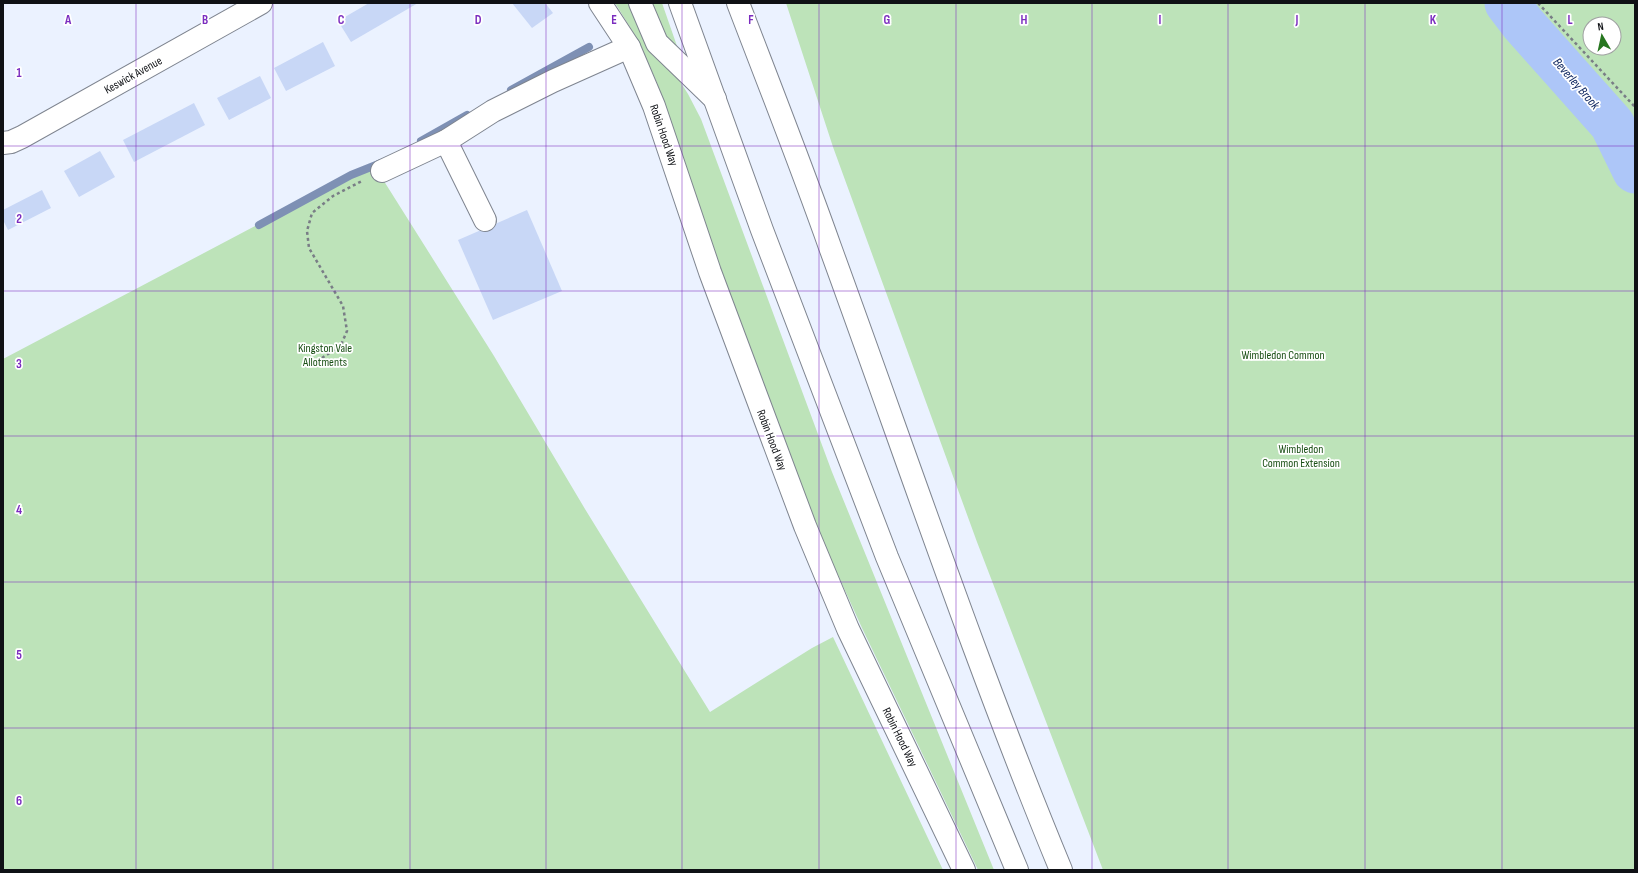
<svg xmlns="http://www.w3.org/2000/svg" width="1638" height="873" viewBox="0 0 1638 873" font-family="'Sofia Sans Condensed',sans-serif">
  <rect width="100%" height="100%" fill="#ebf2ff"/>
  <g fill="#bde3b9" fill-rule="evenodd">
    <path d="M615,3H631L688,94L701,119L832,472L994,870H978L862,628L814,522L725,284L657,83L638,40Z"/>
    <path d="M648,3H662L677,46C660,39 655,19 648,3Z"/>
    <path d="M786,3H1635V870H1103L977,542L833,147ZM1590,24H1614V48H1590Z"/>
    <path d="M367,167L382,178L494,356L585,509L710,712L812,648L833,637L943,870H3V359Z"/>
  </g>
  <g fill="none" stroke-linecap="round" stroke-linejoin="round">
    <g stroke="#7e90b4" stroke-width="8">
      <path d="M511,90L589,47"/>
      <path d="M421,141L467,115"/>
      <path d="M259,225L351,175L381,163"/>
    </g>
    <path stroke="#adc6f8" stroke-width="45" d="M1507,3L1523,24L1612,124L1635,171"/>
  </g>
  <g fill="#c8d7f6">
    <path d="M369,3H418L351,42L338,21Z"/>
    <path d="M512,3H545L553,13L532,28Z"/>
    <path d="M323,42L335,66L286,91L274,68Z"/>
    <path d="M260,76L271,98L229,120L217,98Z"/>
    <path d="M194,103L205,125L134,162L123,140Z"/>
    <path d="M100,151L115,177L79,197L64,171Z"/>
    <path d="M42,190L51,208L8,230L3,220V210Z"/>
    <path d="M527,210L562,291L493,320L458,240Z"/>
  </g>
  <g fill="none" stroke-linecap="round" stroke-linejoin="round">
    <g stroke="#7f8590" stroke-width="24">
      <g id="minor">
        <path d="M600,3L629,47L654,106L710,272L805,526L848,629L964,870"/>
        <path d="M640,3L657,43L715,99"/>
        <path d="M446,141L485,220"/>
        <path d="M3,143L11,142L22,137L261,3"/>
        <path d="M382,171L446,141L493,111L553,81L629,47"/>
      </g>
    </g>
    <g stroke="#7f8590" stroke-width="24">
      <g id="highway">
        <path d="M680,3L762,230L887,557L1017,870"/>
        <path d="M738,3C769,84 801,165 830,247C906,455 976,665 1061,870"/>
      </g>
    </g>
    <g stroke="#797d86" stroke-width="2.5" stroke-dasharray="3 3" stroke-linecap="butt">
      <path d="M1538,3L1635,107"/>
      <path d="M322,358L341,345L347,331L343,306L309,248L307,231L312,213L333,196L362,181"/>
    </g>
    <use href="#minor" stroke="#fff" stroke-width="22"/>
    <use href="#highway" stroke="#fff" stroke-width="22"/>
  </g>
  <path fill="none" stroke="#7b2cbf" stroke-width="1" stroke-opacity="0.55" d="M136,3V870M273,3V870M410,3V870M546,3V870M682,3V870M819,3V870M956,3V870M1092,3V870M1228,3V870M1365,3V870M1502,3V870M3,146H1635M3,291H1635M3,436H1635M3,582H1635M3,728H1635"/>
  <g text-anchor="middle" stroke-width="3.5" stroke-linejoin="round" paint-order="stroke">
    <g font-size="12" fill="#0f1115" stroke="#fff">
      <text transform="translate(133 75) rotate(-29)" y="4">Keswick Avenue</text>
      <text transform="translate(664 135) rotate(71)" y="4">Robin Hood Way</text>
      <text transform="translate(772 440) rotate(69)" y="4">Robin Hood Way</text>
      <text transform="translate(900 737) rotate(64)" y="4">Robin Hood Way</text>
    </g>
    <g font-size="12" fill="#184e13" stroke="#fff">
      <text x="325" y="352">Kingston Vale<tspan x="325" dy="14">Allotments</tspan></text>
      <text x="1283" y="359">Wimbledon Common</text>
      <text x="1301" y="453">Wimbledon<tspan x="1301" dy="14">Common Extension</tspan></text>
    </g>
    <g font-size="13" font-style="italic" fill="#112861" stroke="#fff">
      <text transform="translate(1577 83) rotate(49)" y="5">Beverley Brook</text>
    </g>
  </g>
  <g font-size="13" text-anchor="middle" font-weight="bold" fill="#7b2cbf" stroke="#fff" stroke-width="3.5" stroke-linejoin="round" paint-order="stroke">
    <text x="68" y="24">A</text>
    <text x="205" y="24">B</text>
    <text x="341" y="24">C</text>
    <text x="478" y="24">D</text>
    <text x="614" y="24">E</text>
    <text x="751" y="24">F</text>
    <text x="887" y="24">G</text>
    <text x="1024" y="24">H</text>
    <text x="1160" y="24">I</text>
    <text x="1297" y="24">J</text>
    <text x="1433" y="24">K</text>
    <text x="1570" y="24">L</text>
    <text x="19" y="77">1</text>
    <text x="19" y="223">2</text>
    <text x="19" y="368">3</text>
    <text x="19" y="514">4</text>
    <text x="19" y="659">5</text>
    <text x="19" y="805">6</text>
  </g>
  <rect width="1638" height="873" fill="none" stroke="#0f1115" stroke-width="8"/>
  <g transform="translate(1602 36) rotate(351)"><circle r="19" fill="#ffffff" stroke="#9fa0a1"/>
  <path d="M0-3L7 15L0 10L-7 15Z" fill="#26761f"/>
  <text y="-6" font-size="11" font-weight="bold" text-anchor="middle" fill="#0f1115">N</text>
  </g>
</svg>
